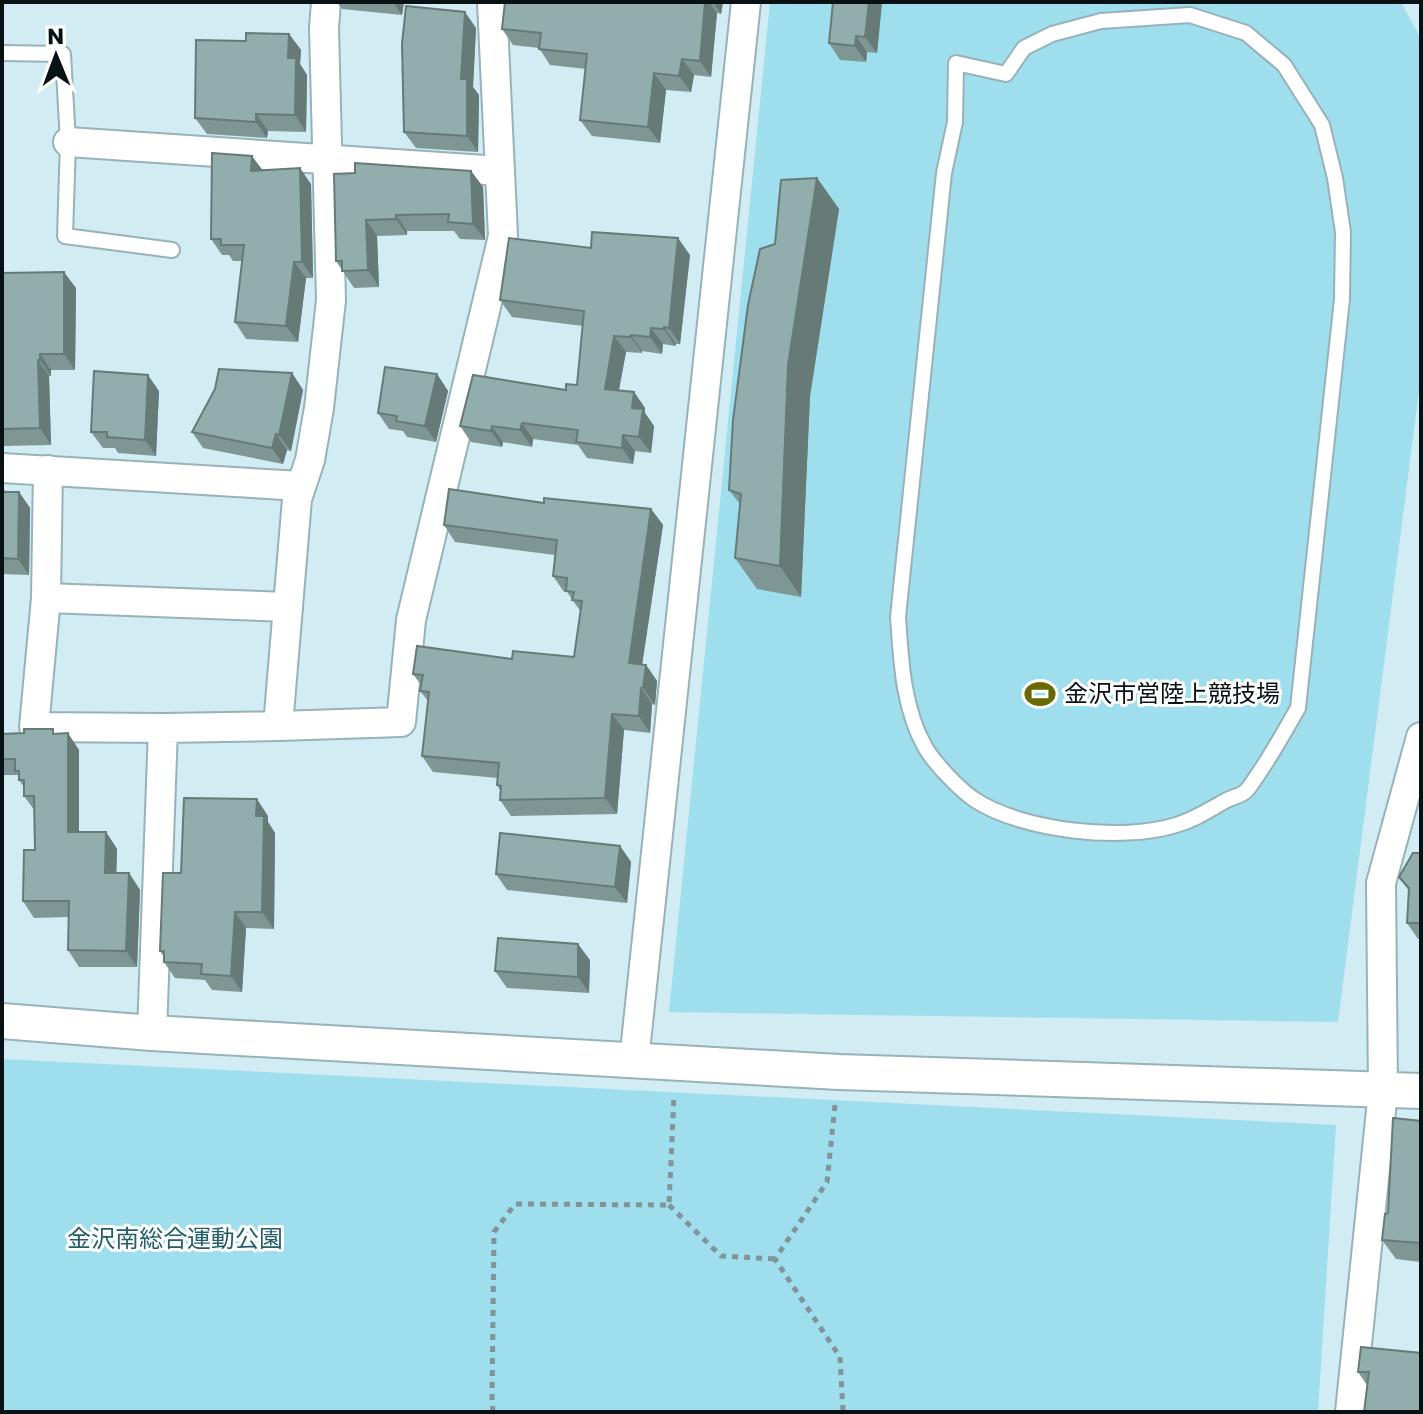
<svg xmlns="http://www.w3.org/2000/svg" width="1423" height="1414" viewBox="0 0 1423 1414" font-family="Poppins,'Noto Sans JP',sans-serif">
  <rect width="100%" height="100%" fill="#d1ecf3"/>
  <g fill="#9edeed">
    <path d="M770,2H1401L1421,39V375L1338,1022L669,1012Z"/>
    <path d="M2,1059L1336,1125L1318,1412H2Z"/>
  </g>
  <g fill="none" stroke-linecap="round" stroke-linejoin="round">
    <g stroke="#97b2b8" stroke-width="18">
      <g id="service">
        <path d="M1190,15L1246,33L1284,65L1322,125L1335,178L1343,232L1342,299L1298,708C1285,731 1272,754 1257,776C1254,780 1250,787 1246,791C1241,796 1232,797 1225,801C1207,811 1196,819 1176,825C1122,842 1023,831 975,800C960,790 934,763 925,747C903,708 901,661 898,617L944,173L955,122L956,63L1006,74L1024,48L1052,34L1101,21Z"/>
        <path d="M2,53L63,54L68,142L65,236L172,250"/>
      </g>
    </g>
    <g stroke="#97b2b8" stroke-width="32">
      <g id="minor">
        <path d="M68,142L500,171"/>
        <path d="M2,468L301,486"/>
        <path d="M48,470L46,598L34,727L163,728"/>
        <path d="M46,598L288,607"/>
        <path d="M278,726L401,722L411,620L503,236L492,2"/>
        <path d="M152,1033L163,728L278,726L297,499L310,460L319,408L331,300L324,28L326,2"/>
        <path d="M634,1061L746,2"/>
        <path d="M1350,1412L1383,1091L1381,883L1421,737"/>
      </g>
    </g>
    <g stroke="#97b2b8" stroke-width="38">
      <path id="tertiary" d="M2,1021L152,1033L839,1072L1421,1091"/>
    </g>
    <g stroke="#809499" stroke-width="5" stroke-dasharray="6 6" stroke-linecap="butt">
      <path d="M835,1105L827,1182L775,1259L840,1357L843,1412"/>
      <path d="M669,1205L721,1256L775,1259"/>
      <path d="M493,1412L492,1400L494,1232L515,1204L669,1205L674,1096"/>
    </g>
    <use href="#service" stroke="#fff" stroke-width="14"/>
    <use href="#minor" stroke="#fff" stroke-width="28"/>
    <use href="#tertiary" stroke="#fff" stroke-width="34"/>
  </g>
  <g fill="#7e9694">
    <path d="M337,2H404L402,15L342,9Z"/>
    <path d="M505,2H723L721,14L717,13L711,77L694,75L691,92L666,90L660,143L592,136L580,120L586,69L550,65L539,48L513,45L502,29Z"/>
    <path d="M882,2L877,53L867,52L866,62L840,60L829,43Z"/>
    <path d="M476,28L473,87L479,95L478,152L416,148L404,132Z"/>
    <path d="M289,34L301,50L300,64L307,75L306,132L268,131L267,138L207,134L195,118L246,41Z"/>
    <path d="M262,170L311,184L313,278H306L298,342L246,339L235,322L242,261H233L229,255H222L211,239Z"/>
    <path d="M471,171L483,187L485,240L460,239L454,231H407V235L377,236L379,287L354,288L336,261L355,173Z"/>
    <path d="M817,178L839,209L810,396L801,597L757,589L735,558L740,504L729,490L775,244Z"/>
    <path d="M591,248L690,255L680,344H676L675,346L663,344L662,354L642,351V353L626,352L619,390L634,392L645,408V413L654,426L651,453L635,451L633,464L587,458L578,445L533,439L532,447L503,442L502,447L471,442L460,426L577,385L583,326L512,317L500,300Z"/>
    <path d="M2,273L76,288L75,370H51V376H49L51,445L2,446Z"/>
    <path d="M292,373L303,390L291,451L287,450L283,464L203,448L192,432Z"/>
    <path d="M437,374L448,391L436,442L407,437L403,431L389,429L378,413Z"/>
    <path d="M159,391L156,456L118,453L115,448H103L91,432Z"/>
    <path d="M2,487L6,492H19L30,508L29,575L2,574Z"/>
    <path d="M544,503L651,509L663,525L642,664L646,665L657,681L655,705L652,704L650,733L624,730L617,814L511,816L500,800V790L497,785L498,778L433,772L422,756L428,701L420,691L421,685L413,674L512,659L574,657L581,612L567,592H564L553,576L555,555L455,542L444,525Z"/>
    <path d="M2,734H56L79,750V832H106L117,849L116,873H129L140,890L137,967H79L68,950V917L34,918L23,901L35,850V811L24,796V787L19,780L18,775H2Z"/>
    <path d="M268,816V822L275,833L274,929L246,928L242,992L212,990L205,980L175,978L164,962V957L160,951L181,873Z"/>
    <path d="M620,846L631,862L627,903L507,890L496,874Z"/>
    <path d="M1421,853V939H1418L1407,923L1409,891L1399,877Z"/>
    <path d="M590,960L589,993L507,988L495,971Z"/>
    <path d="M1421,1121V1262L1396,1259L1382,1240L1388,1213Z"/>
    <path d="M1421,1353L1367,1385L1358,1372Z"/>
  </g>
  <g fill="#667a78">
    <path d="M393,2H404L402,15Z"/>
    <path d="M705,2H709L717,13L711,77L700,61Z"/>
    <path d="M713,2H723L721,14Z"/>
    <path d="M869,2H882L877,53L865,37Z"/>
    <path d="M465,12L476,28L473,87L479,95L478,152L467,136L461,79Z"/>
    <path d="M289,34L301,50L300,64L307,75L306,132L295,115L288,58Z"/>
    <path d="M856,36L867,52L866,62L855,46Z"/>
    <path d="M682,59L694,75L691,92L679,76Z"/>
    <path d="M654,73L666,90L660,143L648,127Z"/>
    <path d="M256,114L268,131L267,138L256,122Z"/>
    <path d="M252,156L264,172L251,171Z"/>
    <path d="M300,168L311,184L313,278L302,262Z"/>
    <path d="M471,171L483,187L485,240L473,224Z"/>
    <path d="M817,178L839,209L810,396L801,597L780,566L788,365Z"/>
    <path d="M396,215L407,231V235L396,219Z"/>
    <path d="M366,220L377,236L379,287L368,270Z"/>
    <path d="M678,238L690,255L680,344L669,328Z"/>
    <path d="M294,262L306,278L298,342L286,326Z"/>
    <path d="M64,272L76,288L75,370L64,354Z"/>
    <path d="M664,327L676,344L675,346L664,329Z"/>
    <path d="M651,328L663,344L662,354L650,337Z"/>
    <path d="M631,335L642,351V353L631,337Z"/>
    <path d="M614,336L626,352L616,405L605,389Z"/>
    <path d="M40,354L51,370V376L40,360Z"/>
    <path d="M38,360L49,376L51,445L40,428Z"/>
    <path d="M292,373L303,390L291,451L279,435Z"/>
    <path d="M437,374L448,391L436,442L425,426Z"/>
    <path d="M148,375L159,391L156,456L145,440Z"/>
    <path d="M634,392L645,408V413L654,426L651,453L639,437L632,408Z"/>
    <path d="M522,423L533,439L532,447L520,430Z"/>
    <path d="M492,426L503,442L502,447L491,431Z"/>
    <path d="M276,434L287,450L283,464L272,448Z"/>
    <path d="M623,435L635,451L633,464L622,448Z"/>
    <path d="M19,492L30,508L29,575L18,559Z"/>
    <path d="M651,509L663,525L640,679L629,663Z"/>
    <path d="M646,665L657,681L655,705L643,688Z"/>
    <path d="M641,688L652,704L650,733L639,716Z"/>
    <path d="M612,714L624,730L617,814L605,798Z"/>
    <path d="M68,733L79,750V848L68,832Z"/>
    <path d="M257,799L268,816V822L275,833L274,929L262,912L256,816Z"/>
    <path d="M106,832L117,849L116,890L105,873Z"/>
    <path d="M620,846L631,862L627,903L615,887Z"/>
    <path d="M129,873L140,890L137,967L126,951Z"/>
    <path d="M235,912L246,928L242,992L231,976Z"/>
    <path d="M578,944L590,960L589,993L578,977Z"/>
  </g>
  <g fill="#92aeac" stroke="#667a78" stroke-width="2">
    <path d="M505,2H705L700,61L682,59L679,76L654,73L648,127L580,120L587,54L539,49L541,33L502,29Z"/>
    <path d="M833,2H869L865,37L856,36L855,46L829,43Z"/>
    <path d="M406,6L465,12L461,79H467V136L404,132L402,44Z"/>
    <path d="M246,33L289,34L288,58H296L295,115L256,114V122L195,118L196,40L246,41Z"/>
    <path d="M212,153L252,156L251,171L300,168L302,262H294L286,326L235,322L244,245H221V239H211Z"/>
    <path d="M355,163L471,171L473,224L448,222L449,214L396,215V219L366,220L368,270L342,271V261H336L334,174L355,173Z"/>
    <path d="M817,178L788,365L780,566L735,558L741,494L729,490L733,420L748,305L760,249L775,244L781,180Z"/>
    <path d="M592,232L678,238L669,328L664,327V329L651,328L650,337L631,335V337L614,336L605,389L634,392L632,408L643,409L639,437L623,435L622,448L576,442L578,430L522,423L520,430L492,426L491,431L460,426L473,375L566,390V384L577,385L584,311L500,300L509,238L591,248Z"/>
    <path d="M64,272V354H40V360H38L40,428L2,429V273Z"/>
    <path d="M385,367L437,374L425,426L396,421L397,416L378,413Z"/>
    <path d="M219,369L292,373L279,435L276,434L272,448L192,432L215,389Z"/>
    <path d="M94,371L148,375L145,440L107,437V432H91Z"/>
    <path d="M449,489L544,503V498L651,509L629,663L646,665L643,688H641L639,716L612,714L605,798L500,800L501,786L497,785L499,763L422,756L429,692L420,691L423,675L413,674L417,646L512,659L513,651L574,657L582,601L572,600L574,592L566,591L567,578L553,576L557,540L444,525Z"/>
    <path d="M2,492H19L18,559L2,558Z"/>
    <path d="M24,729H53V734L68,733V832H106L105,873H129L126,951L68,950L69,901H23L24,850H35L34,796H24V780H19V771H15V759H2V734L24,733Z"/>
    <path d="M184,798L257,799L256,816H264L262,912H235L231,976L201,974L202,964L164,962V951H160L163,873H181Z"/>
    <path d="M500,833L620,846L615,887L496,874Z"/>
    <path d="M1413,853H1421V923H1407L1409,888L1399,877Z"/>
    <path d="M498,938L578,944V977L495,971Z"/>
    <path d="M1393,1118L1421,1121V1243L1382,1240L1385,1214L1388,1213Z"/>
    <path d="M1361,1347L1421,1353V1412H1364L1369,1372H1358Z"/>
  </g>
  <defs>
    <g id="stadium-bare" transform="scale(2.4)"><path d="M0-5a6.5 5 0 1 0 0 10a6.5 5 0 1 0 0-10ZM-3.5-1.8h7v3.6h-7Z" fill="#686905" stroke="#fff" stroke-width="2.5" paint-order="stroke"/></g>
  </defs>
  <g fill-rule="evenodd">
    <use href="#stadium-bare" x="1040" y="694"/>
  </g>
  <g text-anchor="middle" stroke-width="6" stroke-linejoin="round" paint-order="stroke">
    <g font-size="24" fill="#081114" stroke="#fff" text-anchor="start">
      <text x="1064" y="702">金沢市営陸上競技場</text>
    </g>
    <g font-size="24" fill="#225f6b" stroke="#fff">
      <text x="175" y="1247">金沢南総合運動公園</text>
    </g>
  </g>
  <rect width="1423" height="1414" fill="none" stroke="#081114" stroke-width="8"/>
  <g transform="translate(56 56) rotate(359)" stroke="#ffffff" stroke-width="6" paint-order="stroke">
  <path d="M0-6L14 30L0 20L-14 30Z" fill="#081114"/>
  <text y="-12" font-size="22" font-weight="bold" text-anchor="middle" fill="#081114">N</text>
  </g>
</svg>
